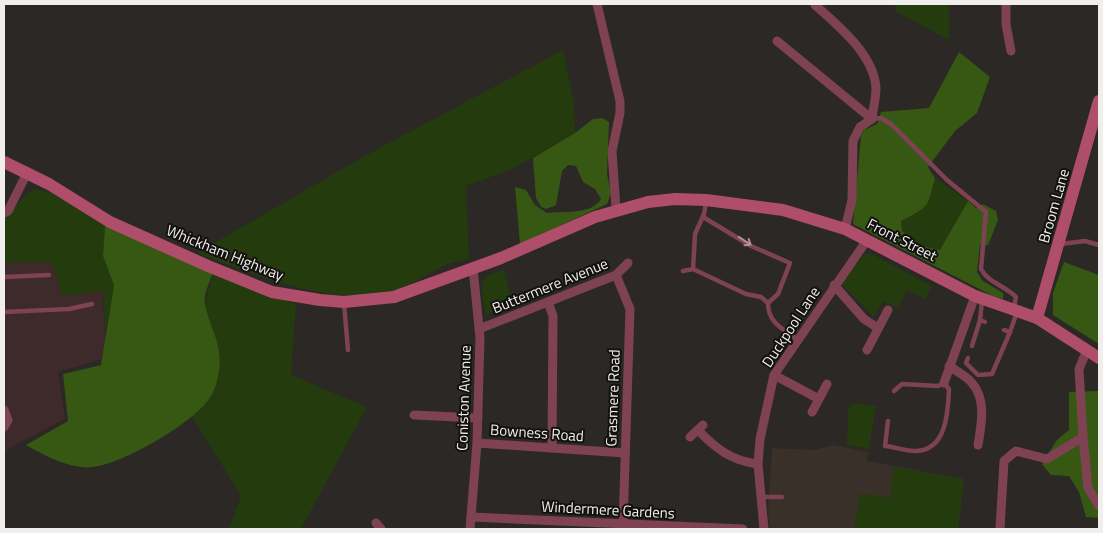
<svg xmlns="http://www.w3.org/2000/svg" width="1103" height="533" viewBox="0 0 1103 533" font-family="'Titillium Web',sans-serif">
  <rect width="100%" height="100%" fill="#2b2825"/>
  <path fill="#383029" d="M832,445L868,452L867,461L964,479L958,529H770L768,513L772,448L814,450Z"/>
  <path fill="#3e2a2b" d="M52,262L103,291L106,358L58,372L65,419L4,451V263Z"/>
  <g fill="#243b0d">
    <path d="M896,4H949V40L895,11Z"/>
    <path d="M563,50L574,104L575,133L513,169L466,186L469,259C461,261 451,262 443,266C428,274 413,284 396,290C337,310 252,274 197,253L363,157Z"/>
    <path d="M935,178L968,201L940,251C924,247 914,243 902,232L901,221C929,206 927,210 935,178Z"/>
    <path d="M34,189L50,192L105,225L103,256L114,285L105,335L103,291L63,296L52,262L4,263V218C17,210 20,196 34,189Z"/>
    <path d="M866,254H872L932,286L925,299L907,290L898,308L883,301L874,317L841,284L861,258Z"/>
    <path d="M504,270L512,303L486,315C482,292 474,276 504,270Z"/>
    <path d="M213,272L296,304L291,375L367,407L301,529H229L241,496L192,416L210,399L205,304Z"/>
    <path d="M853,403L876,406L869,449L847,445L848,409Z"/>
    <path d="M894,467L964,479L958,529H854L860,493L890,498Z"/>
  </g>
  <g fill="#375813">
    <path d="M959,52L990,77L977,113L955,131L928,167L935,178C927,210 929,206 901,221L902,231L921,246L940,250L968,201L976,208L983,204L996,211L998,220L988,245H980L977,272L983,281L1003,293V299L993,296L853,224L861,136L864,130L877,124L881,112L929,108Z"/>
    <path d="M602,118L609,122L607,174L611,193L607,204L520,244L515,187L526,190L535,205L547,213C562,211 592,215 601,199L595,189L583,182L576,166L568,165L562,171L556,205L546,209L541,207L536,198L533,158L575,133L593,119Z"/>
    <path d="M105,225L213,272C210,282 203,294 205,305C210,329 223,344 219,371C218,379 214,393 209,399C192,424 122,464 93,467C72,470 43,455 26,445L68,421L63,374L101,365L114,285L103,256Z"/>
    <path d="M1064,262L1099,275V344L1053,315V293Z"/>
    <path d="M1099,391V518L1086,517L1079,492L1069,476L1051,475L1042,464L1057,440L1069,430V392Z"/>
  </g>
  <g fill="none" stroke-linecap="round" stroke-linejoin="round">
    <g stroke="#7f4253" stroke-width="4.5">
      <path d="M872,119L881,118L891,124L947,180L986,212L981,269C988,283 1006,286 1016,297L1014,308"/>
      <path d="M703,217L751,246L790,263L778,294L768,303C768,323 783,329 798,340"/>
      <path d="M1061,244L1085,241L1099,245"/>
      <path d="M693,269L746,294L761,297L768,303"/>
      <path d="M683,271L693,269L695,234L704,214L706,202"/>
      <path d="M4,277L49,275"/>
      <path d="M982,301L980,320L985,322"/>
      <path d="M344,303L348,350"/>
      <path d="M4,312L69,309L92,304"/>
      <path d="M1004,330L1010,332L1017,312"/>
      <path d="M972,346L980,320"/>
      <path d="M968,358L966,363L978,375L992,374L1010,332"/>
      <path d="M888,421L885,446C895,447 906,451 916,451C947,450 948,411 949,389L944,383L938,386L902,384L894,391"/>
      <path d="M761,497H782"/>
    </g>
    <g stroke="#7f4253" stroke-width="9">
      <path d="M597,4L620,101V113L612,151L616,209"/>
      <path d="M1006,4V24L1011,51"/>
      <path d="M815,5C838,25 874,55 876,88C876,99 873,108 872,119"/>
      <path d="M777,41L872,119"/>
      <path d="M4,213L8,211L27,173"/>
      <path d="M845,229L852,200L853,141L860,127L872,119"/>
      <path d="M616,275L630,309L623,525"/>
      <path d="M834,285L864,319L878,328"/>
      <path d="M548,302L553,316L552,448"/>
      <path d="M479,329L616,275L628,263"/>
      <path d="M867,350L888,310"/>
      <path d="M1087,350L1079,369L1083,437L1088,488L1099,506"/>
      <path d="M949,366C956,371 967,376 972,383C987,400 981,426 978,445"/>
      <path d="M774,375L819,399"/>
      <path d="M944,383L975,296"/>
      <path d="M4,410L8,420L4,427"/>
      <path d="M812,412L827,384"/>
      <path d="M414,415L478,418"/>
      <path d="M698,430C716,449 732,461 758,464"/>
      <path d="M690,437L703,425"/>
      <path d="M477,443L625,453"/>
      <path d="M471,517L743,529"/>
      <path d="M376,523L381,529"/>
      <path d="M470,529L477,443L480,338L473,268"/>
      <path d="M764,529L758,464L760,439L774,375L867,240"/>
      <path d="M1000,529L1004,461L1016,451L1047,459L1083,437"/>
    </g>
    <g stroke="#ae4e6a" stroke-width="12">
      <path d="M4,162L49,184L110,222L208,266L272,292L320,300L344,302L394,297L501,258L595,217L648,202L675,199L706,200L783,210L845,229L975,296L1037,318L1099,358"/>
      <path d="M1037,318L1099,101"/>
    </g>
  </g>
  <defs><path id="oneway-shaft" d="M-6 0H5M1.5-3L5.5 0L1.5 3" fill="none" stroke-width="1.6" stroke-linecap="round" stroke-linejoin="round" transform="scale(1.25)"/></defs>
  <use stroke="#b29098" href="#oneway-shaft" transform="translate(745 241) rotate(34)"/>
  <g text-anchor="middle" stroke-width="4" stroke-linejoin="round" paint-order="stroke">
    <g font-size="15" fill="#f1efed" stroke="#121110">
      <text transform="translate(1054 206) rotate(-74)" y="5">Broom Lane</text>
      <text transform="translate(902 240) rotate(27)" y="5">Front Street</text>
      <text transform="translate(225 253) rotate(22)" y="5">Whickham Highway</text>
      <text transform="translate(550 286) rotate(-22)" y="5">Buttermere Avenue</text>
      <text transform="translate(791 327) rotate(-57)" y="5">Duckpool Lane</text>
      <text transform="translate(464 398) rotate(-88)" y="5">Coniston Avenue</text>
      <text transform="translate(613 398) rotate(-88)" y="5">Grasmere Road</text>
      <text transform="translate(537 433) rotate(4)" y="5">Bowness Road</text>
      <text transform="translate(608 510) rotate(3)" y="5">Windermere Gardens</text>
    </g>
  </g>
  <rect width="1103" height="533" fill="none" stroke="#f1efed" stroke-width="10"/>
</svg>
